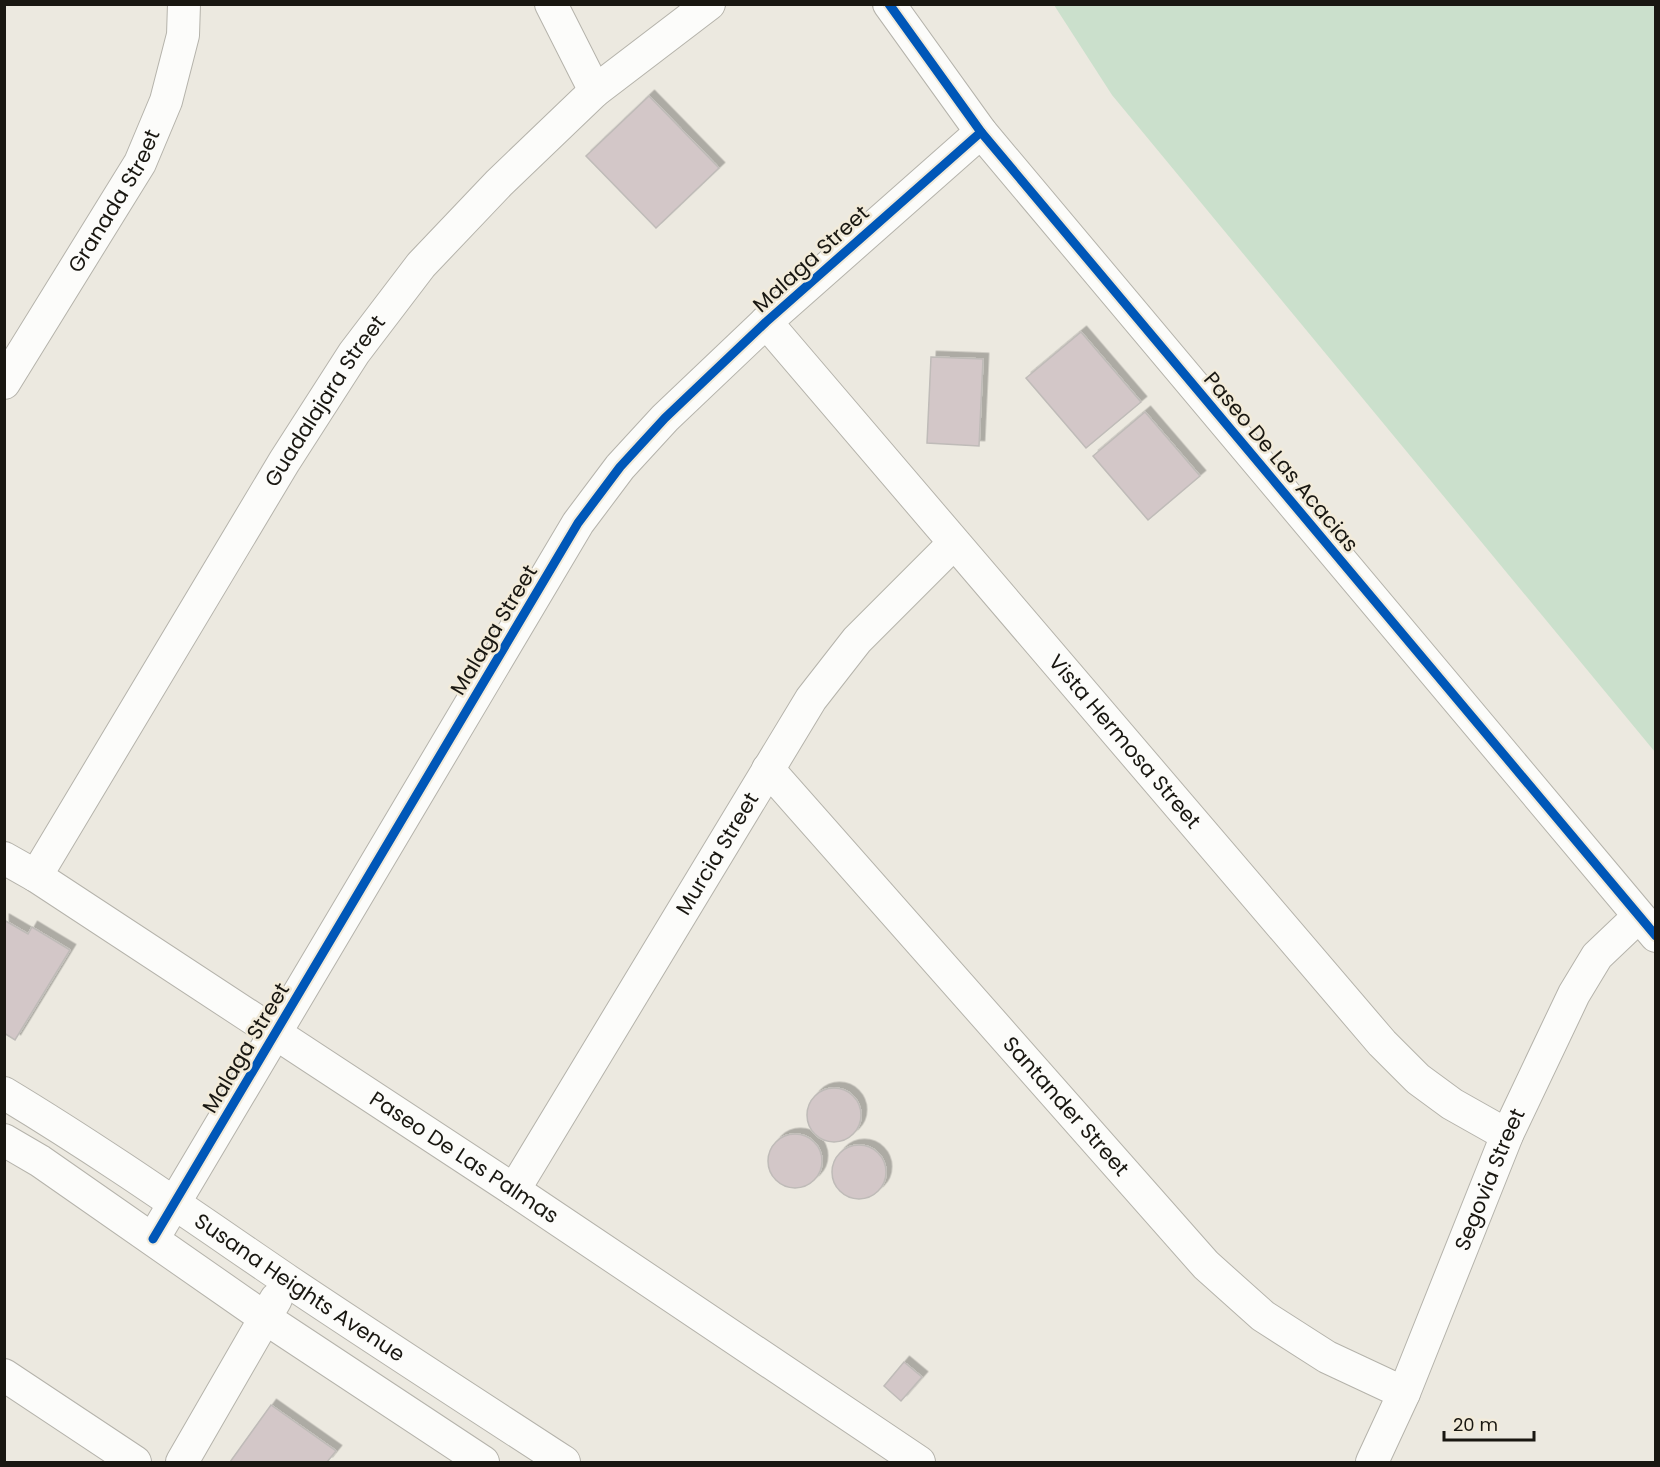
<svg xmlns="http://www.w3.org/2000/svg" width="1660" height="1467" viewBox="0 0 1660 1467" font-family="Poppins,sans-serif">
  <defs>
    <filter id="shadow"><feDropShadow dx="5.5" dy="-5.5" stdDeviation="0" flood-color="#0004"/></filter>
  </defs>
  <rect width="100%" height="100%" fill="#ece9e0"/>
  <path fill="#cbe0cc" d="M1054,5H1655V752L1112,95Z"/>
  <g fill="#d3c7c8" stroke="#bfbbb8" stroke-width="1.5" filter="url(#shadow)">
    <path d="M649,96L719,168L656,228L586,156Z"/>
    <path d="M1081,332L1141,402L1086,448L1026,378Z"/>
    <path d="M931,357L983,359L979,446L927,443Z"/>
    <path d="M1145,412L1200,476L1148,520L1093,456Z"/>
    <path d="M4,920L28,934L32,927L70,950L15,1040L4,1033Z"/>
    <circle cx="834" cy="1115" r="27"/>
    <circle cx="795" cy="1161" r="27"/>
    <circle cx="859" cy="1172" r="27"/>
    <path d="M904,1362L922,1377L901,1401L884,1386Z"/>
    <path d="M271,1405L336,1451L327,1462H230Z"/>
  </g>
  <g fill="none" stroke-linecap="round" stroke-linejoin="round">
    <g stroke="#b5b3ab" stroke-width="34">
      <g id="minor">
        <path d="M551,4L595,91"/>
        <path d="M889,4L981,132L1656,936"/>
        <path id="s1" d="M766,322L1382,1043L1418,1079L1452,1104L1507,1135"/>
        <path id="s2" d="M4,383L140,163L166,101L183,35L184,4"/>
        <path id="s3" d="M768,769L1206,1265L1263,1316L1327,1357L1404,1393"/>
        <path id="s4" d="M4,858L36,876L514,1190L919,1462"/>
        <path id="s5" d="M36,876L284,462L354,353L421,265L499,183L595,91L709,4"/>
        <path id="s6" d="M4,1093C102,1152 194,1217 288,1281C379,1342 472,1402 564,1462"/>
        <path d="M4,1140L40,1161L265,1318L483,1462"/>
        <path id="s7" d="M514,1190L811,699L857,640L954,543"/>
        <path d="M153,1239L578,523L620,467L665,418L766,322L981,132"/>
        <path d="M4,1375L135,1462"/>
        <path d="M182,1462L276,1299"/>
        <path id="s8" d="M1372,1462L1404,1393L1507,1135L1574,994L1597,956L1638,917"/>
      </g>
    </g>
    <use href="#minor" stroke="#fcfcfa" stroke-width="32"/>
    <g stroke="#f2ebda" stroke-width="13">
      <g id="cycleway">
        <path d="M889,4L981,132L1656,936"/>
        <path d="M153,1239L578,523L620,467L665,418L766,322L981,132"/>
      </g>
    </g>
    <use href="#cycleway" stroke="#0057b8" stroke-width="9"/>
  </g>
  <g text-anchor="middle" stroke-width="5" stroke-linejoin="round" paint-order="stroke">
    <g font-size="21" fill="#191711" stroke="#f2ebda">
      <text dy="7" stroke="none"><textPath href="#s2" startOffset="213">Granada Street</textPath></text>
      <text transform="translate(811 259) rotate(-42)" y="7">Malaga Street</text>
      <text dy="7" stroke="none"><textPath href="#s5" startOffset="556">Guadalajara Street</textPath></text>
      <text transform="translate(1281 462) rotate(50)" y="7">Paseo De Las Acacias</text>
      <text transform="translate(494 630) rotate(-59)" y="7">Malaga Street</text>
      <text dy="7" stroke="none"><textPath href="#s1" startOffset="552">Vista Hermosa Street</textPath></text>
      <text dy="7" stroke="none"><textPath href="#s7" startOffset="393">Murcia Street</textPath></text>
      <text transform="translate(246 1048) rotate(-59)" y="7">Malaga Street</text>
      <text dy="7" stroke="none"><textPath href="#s3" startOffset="450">Santander Street</textPath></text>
      <text dy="7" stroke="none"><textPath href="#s4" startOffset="549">Paseo De Las Palmas</textPath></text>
      <text dy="7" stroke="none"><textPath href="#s8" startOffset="306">Segovia Street</textPath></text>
      <text dy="7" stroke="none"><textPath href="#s6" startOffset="354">Susana Heights Avenue</textPath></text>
    </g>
  </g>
  <rect width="1660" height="1467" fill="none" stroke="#191711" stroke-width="12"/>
  <path d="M1444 1431v9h90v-9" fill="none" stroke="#191711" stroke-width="3"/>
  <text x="1453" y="1431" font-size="18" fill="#191711" stroke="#f2ebda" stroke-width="4.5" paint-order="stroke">20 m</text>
</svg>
